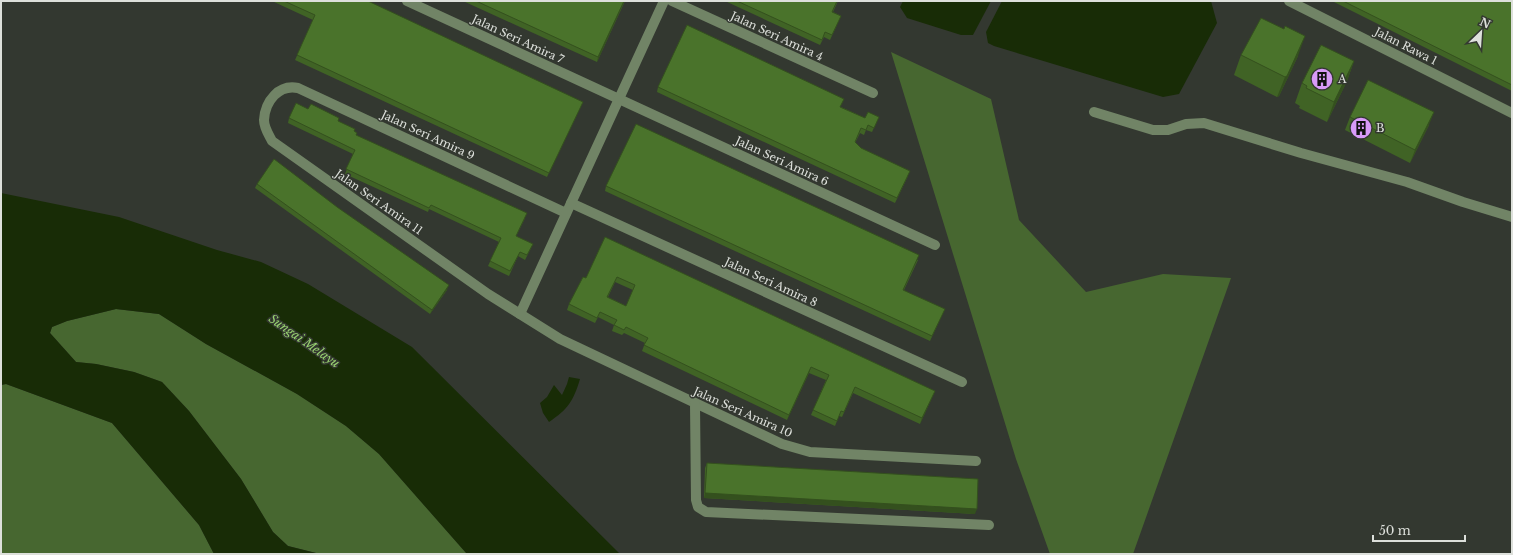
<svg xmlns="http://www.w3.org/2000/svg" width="1513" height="555" viewBox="0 0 1513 555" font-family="'Libre Baskerville',serif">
  <rect width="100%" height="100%" fill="#333830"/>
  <g fill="#476730">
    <path d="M891,52L991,99L1019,220L1086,292L1163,274L1231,278L1133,554H1050L1016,459Z"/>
    <path d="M116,309L159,314L206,344L297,394L346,426L379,454L467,554H320L288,546L273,532L241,479L189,411L162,382L134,372L96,364L76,362L50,333L52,327L67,321Z"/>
    <path d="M6,384L112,423L199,525L214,554H1V385Z"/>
  </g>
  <g fill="#182c06">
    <path d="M903,1H991L973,35H961L907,18L900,7Z"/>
    <path d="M1002,1H1211L1217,23L1179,94L1163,97L994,46L988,43L986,32Z"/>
    <path d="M1,193L119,217L217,250L261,262L308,284L412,347L620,554H467L379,454L346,426L297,394L206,344L159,314L116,309L67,321L52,327L50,333L76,362L96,364L134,372L162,382L189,411L241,479L273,532L288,546L320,554H214L199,525L112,423L6,384L1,385Z"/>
    <path d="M569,377L580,379C573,402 568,409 549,422L543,413L540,403L547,397L554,385L562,395L567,384Z"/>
  </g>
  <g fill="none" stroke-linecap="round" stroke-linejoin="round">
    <g stroke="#718466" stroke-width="10">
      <path d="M407,1L935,245"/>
      <path d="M672,1L873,93"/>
      <path d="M1289,1L1512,113"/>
      <path d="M1094,112L1153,130H1168L1186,124L1204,123L1301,153L1407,182L1463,202L1512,217"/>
      <path d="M571,203L962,382"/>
      <path d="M566,213L298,88C279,84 265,101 264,120C264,128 269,135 272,141L488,294L560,339L782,444L810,452L976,461"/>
      <path d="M520,314L664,1"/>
      <path d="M695,404L696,500L698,507L706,512L989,525"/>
    </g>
  </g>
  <g fill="#406325" fill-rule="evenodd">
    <path d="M272,1H368L581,106L547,177L295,60L313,20Z"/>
    <path d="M463,1H625L597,62Z"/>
    <path d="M725,1H838L833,12L841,16L830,40L824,37L820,45Z"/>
    <path d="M1332,1H1512V91Z"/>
    <path d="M1284,29L1298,56L1279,96L1277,97L1234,75L1241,55Z"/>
    <path d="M1354,61L1347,81L1327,122L1299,108L1300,106L1295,103L1302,83Z"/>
    <path d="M658,87L841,107L865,118L879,117L872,132L866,130L864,135L860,133L855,143L861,148L908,176L895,203L657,92Z"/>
    <path d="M308,109L338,121L354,131L356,135L525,218L516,236L531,248L525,260L518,256L509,276L488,266L499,242L429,209L428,212L345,174L353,154L288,123L289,118Z"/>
    <path d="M1350,117L1429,125L1410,163L1345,130Z"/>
    <path d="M257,184L447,290L430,314L255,188Z"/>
    <path d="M606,186L918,260L904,290L943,313L930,341L605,191Z"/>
    <path d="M605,237L935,391L920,424L853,393L842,417L839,416L835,426L811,415L826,380L809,373L787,420L642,351L645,343L624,333L622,335L612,331L614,325L598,317L595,323L567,310L569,304L586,278ZM615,282L633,290L626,306L608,297Z"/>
    <path d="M707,463L975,514L704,498L705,468Z"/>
  </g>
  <g fill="#34501e">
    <path d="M624,1V2L597,62L598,57Z"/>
    <path d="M1305,36L1298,56L1279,96L1277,97L1285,77Z"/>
    <path d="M1354,61L1347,81L1327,122L1334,102Z"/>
    <path d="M1434,112L1429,125L1410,163L1415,150Z"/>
    <path d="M449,285L447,290L430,314L432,310Z"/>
    <path d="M811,367L809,373L787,420L789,415Z"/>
    <path d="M935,391L933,396L920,424L922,418Z"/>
    <path d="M705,493L977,509L975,514L704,498Z"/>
  </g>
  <g fill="#4a732b" stroke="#34501e" fill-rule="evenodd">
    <path d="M284,1H368L583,102L549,173L297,55L315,15Z"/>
    <path d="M476,1H624L598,57Z"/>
    <path d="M737,1H837L832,12L841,16L832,35L825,32L822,40Z"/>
    <path d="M1343,1H1512V85Z"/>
    <path d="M1261,18L1284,29L1285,26L1305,36L1287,76L1285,77L1241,55Z"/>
    <path d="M687,25L844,99L840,107L865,118L868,112L879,117L874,128L868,125L866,130L861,128L855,142L861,148L910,171L897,198L658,87Z"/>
    <path d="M1321,45L1354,61L1334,102L1306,88L1307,86L1302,83Z"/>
    <path d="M1368,80L1434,112L1415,150L1350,117Z"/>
    <path d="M296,103L308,109L311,104L339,118L338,121L355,129L354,131L357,133L356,135L527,213L516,236L533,244L527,255L520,252L510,271L490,261L501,238L431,205L429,208L346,169L355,150L289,118Z"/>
    <path d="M636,124L919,255L903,290L945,309L932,336L606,186Z"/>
    <path d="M274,159L337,207L449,285L432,310L257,184Z"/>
    <path d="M605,237L935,391L922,418L855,387L844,412L841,411L837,421L813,410L829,375L811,367L789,415L644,345L648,338L626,327L624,330L614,325L617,320L600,312L597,318L569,304L583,277L586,278ZM617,277L635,285L626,306L607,297Z"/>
    <path d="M707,463L978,479L977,509L705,493Z"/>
  </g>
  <defs>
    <g id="building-disc" transform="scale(1.15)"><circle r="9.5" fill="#d89af8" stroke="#333830"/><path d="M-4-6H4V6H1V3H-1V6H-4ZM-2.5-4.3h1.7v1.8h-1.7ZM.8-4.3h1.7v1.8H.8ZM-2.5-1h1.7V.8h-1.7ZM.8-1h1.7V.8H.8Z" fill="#111"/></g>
  </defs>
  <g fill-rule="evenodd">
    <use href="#building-disc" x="1322" y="79"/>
    <use href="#building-disc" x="1361" y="128"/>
  </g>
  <g text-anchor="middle" stroke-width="3" stroke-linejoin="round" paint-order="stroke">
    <g font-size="11" fill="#dde0db" stroke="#333830">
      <text transform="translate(777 36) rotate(25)" y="4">Jalan Seri Amira 4</text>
      <text transform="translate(518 39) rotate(25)" y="4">Jalan Seri Amira 7</text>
      <text transform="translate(1406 46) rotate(27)" y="4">Jalan Rawa 1</text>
      <text transform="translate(428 135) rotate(25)" y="4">Jalan Seri Amira 9</text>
      <text transform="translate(782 161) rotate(25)" y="4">Jalan Seri Amira 6</text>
      <text transform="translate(379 202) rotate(35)" y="4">Jalan Seri Amira 11</text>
      <text transform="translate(771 282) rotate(25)" y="4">Jalan Seri Amira 8</text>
      <text transform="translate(743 412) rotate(24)" y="4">Jalan Seri Amira 10</text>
    </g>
    <g font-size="11" fill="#dde0db" stroke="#333830" text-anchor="start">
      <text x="1338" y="83">A</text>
      <text x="1376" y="132">B</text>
    </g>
    <g font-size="12" font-style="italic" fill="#98d270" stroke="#333830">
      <text transform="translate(304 341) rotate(35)" y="4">Sungai Melayu</text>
    </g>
  </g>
  <rect width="1513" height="555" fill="none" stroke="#dde0db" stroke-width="4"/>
  <g transform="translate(1481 32) rotate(25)" stroke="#333830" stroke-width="3" paint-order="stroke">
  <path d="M0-3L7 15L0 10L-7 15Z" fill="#dde0db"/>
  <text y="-6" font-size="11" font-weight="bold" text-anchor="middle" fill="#dde0db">N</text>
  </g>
  <path d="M1373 535v6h92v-6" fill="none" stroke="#dde0db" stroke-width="2"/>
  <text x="1379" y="535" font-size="12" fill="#dde0db" stroke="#333830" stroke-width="3" paint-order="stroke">50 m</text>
</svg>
